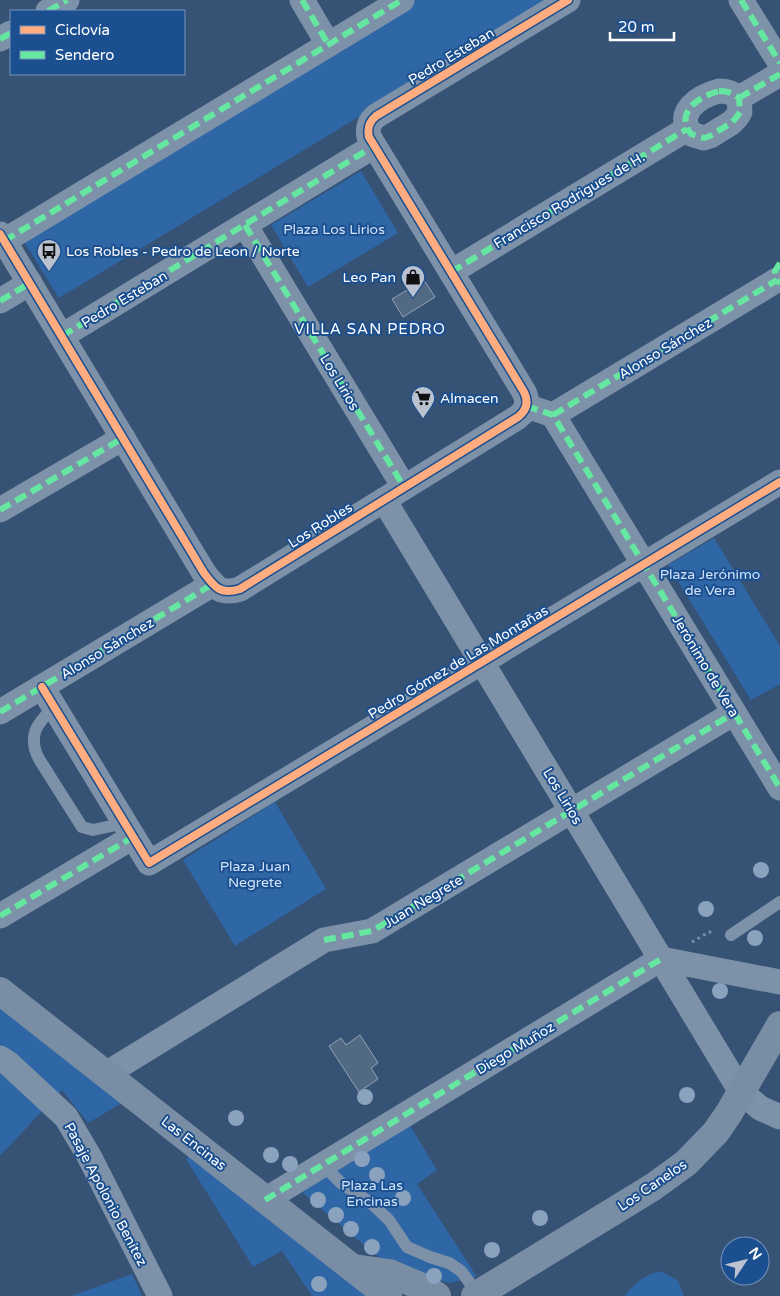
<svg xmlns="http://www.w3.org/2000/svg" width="780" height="1296" viewBox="0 0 780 1296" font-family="'Varela Round',sans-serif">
  <rect width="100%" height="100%" fill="#365274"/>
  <g fill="#2f66a5">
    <path d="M413,0H552L59,298L23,240Z"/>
    <path d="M361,171L398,233L308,287L271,225Z"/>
    <path d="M714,538L780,646V684L751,700L668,565Z"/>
    <path d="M275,802L326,889L235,946L183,860Z"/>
    <path d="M0,1008L122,1103L88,1123L62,1090L0,1156Z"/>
    <path d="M406,1119L437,1170L417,1184L477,1277L450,1283L406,1273L378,1257L296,1187Z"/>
    <path d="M194,1154L374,1296H312L282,1251L253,1267L186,1159Z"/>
    <path d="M661,1271L678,1281L684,1296H625C635,1282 644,1275 661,1271Z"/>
    <path d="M132,1274L142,1296H71Z"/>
  </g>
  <g fill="#526984" stroke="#92a2b6">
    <path d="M424,280L435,297L403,317L392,299Z"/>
    <path d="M360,1035L378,1063L371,1068L378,1079L359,1092L329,1046L341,1038L346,1045Z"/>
  </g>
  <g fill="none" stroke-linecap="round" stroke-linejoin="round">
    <path stroke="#7d92a8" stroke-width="3" stroke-dasharray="2.5 4" stroke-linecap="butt" d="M692,942L709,932L715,933"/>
    <g stroke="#7d92a8" stroke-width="12">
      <path d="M54,707C37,723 27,736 39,759L82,827L93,830L125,823"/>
      <path d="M731,935L780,902"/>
      <path d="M323,1165L341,1183L371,1203L389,1220L407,1247L430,1257L449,1263L461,1271L478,1294"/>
    </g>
    <g stroke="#7d92a8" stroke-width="25">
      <path d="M302,0L328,44"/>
      <path d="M741,0L780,63"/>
      <path d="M48,11L67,0"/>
      <path d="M0,39L11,33"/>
      <path d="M719,91C728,91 733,93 739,98L740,112L736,118L731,123L710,136L704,138L691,134C674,112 700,96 719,91Z"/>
      <path d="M739,98L780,74"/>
      <path d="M245,225L404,487"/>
      <path d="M0,234L204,573C215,588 221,595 240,589L518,417C527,410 529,402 524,392L369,137C367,128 369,122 376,116L568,0"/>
      <path d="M4,241L402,0"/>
      <path d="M451,272L687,129"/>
      <path d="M0,301L30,283"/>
      <path d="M62,336L374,146"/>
      <path d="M526,406L553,415L780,788"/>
      <path d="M553,415L777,280"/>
      <path d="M384,500L741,1092L760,1108L780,1117"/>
      <path d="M0,510L123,438"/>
      <path d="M42,687L149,863L780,482"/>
      <path d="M0,712L213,584"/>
      <path d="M0,916L133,837"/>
      <path d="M0,1058L9,1064L66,1117L89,1156L160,1296"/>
      <path d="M106,1074L324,940L372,931L734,713"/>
      <path d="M265,1200L661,959L780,982"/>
    </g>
    <g stroke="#798da4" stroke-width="28">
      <path d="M0,991L388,1296"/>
      <path d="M354,1268L389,1273L427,1289L437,1296"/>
      <path d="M475,1296L653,1187L686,1163L716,1132L729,1113L780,1025"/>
    </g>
    <g stroke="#66e7a1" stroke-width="6" stroke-dasharray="12 6" stroke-linecap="butt">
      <path d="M302,0L328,44"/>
      <path d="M741,0L780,63"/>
      <path d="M48,11L67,0"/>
      <path d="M0,39L11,33"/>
      <path d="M719,91C728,91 733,93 739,98L740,112L736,118L731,123L710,136L704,138L691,134C674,112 700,96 719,91Z"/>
      <path d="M739,98L780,74"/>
      <path d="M245,225L404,487"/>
      <path d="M4,241L402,0"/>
      <path d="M780,263L775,271L777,280L780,284"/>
      <path d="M451,272L687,129"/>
      <path d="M0,301L30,283"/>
      <path d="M62,336L374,146L371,142"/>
      <path d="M526,406L553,415L780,788"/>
      <path d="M553,415L777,280"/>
      <path d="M0,510L123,438"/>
      <path d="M0,712L213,584"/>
      <path d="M0,916L133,837"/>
      <path d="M324,940L372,931L734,713"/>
      <path d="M265,1200L661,959"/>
    </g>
    <g stroke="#1b4f8f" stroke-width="11">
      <g id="cycleway">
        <path d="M0,234L204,573C215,588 221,595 240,589L518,417C527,410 529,402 524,392L369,137C367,128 369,122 376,116L568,0"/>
        <path d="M42,687L149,863L780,482"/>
      </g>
    </g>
    <use href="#cycleway" stroke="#ffac80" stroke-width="8"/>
  </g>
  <g fill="#8aa2be">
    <circle cx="761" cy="870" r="8"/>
    <circle cx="706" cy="909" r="8"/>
    <circle cx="755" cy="938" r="8"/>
    <circle cx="720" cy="991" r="8"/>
    <circle cx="687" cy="1095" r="8"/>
    <circle cx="365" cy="1097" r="8"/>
    <circle cx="236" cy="1118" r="8"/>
    <circle cx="271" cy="1155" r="8"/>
    <circle cx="362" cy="1159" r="8"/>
    <circle cx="290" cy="1164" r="8"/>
    <circle cx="377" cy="1175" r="8"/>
    <circle cx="403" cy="1198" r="8"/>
    <circle cx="318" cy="1200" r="8"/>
    <circle cx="336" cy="1215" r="8"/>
    <circle cx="540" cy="1218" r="8"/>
    <circle cx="351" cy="1229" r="8"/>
    <circle cx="372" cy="1247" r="8"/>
    <circle cx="492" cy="1250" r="8"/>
    <circle cx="434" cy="1276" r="8"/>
    <circle cx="319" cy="1284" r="8"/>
  </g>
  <defs>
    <g id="bus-pin" transform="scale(1.25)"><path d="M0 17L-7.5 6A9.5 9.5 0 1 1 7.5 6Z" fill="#b9c2ce" stroke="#1b4f8f"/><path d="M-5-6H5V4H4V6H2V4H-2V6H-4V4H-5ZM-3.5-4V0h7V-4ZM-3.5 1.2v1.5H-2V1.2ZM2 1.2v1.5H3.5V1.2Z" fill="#111"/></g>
    <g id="shop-pin" transform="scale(1.25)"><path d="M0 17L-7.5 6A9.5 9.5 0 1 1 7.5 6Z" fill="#b9c2ce" stroke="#1b4f8f"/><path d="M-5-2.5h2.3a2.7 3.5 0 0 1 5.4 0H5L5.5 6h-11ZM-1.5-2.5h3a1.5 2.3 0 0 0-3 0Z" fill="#111"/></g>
    <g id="supermarket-pin" transform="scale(1.25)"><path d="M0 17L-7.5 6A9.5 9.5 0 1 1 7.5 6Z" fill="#b9c2ce" stroke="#1b4f8f"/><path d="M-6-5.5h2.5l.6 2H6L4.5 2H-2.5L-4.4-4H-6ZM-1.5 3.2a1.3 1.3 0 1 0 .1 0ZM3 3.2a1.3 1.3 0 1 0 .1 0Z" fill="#111"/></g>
  </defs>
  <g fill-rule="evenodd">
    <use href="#bus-pin" x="49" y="251"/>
    <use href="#shop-pin" x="413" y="277"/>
    <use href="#supermarket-pin" x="423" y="398"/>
  </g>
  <g text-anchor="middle" stroke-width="4" stroke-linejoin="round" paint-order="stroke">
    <g font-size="14" fill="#fff" stroke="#1b4f8f">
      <text transform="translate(451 56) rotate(-31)" y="5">Pedro Esteban</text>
      <text transform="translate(569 200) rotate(-31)" y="5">Francisco Rodrigues de H.</text>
      <text transform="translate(124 299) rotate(-31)" y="5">Pedro Esteban</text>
      <text transform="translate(665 348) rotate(-31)" y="5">Alonso Sánchez</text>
      <text transform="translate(340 382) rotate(59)" y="5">Los Lirios</text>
      <text transform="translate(320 525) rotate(-32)" y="5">Los Robles</text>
      <text transform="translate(107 648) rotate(-31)" y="5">Alonso Sánchez</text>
      <text transform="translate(458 662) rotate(-31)" y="5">Pedro Gómez de Las Montañas</text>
      <text transform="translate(706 666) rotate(59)" y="5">Jerónimo de Vera</text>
      <text transform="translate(563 796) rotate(59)" y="5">Los Lirios</text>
      <text transform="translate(423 901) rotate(-31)" y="5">Juan Negrete</text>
      <text transform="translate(515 1048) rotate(-31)" y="5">Diego Muñoz</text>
      <text transform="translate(194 1143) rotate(38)" y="5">Las Encinas</text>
      <text transform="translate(652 1185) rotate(-34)" y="5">Los Canelos</text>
      <text transform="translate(106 1194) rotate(62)" y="5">Pasaje Apolonio Benítez</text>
    </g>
    <g font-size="14" fill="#cfe3fa" stroke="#1b4f8f">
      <text x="334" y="234">Plaza Los Lirios</text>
      <text x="710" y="579">Plaza Jerónimo<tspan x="710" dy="16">de Vera</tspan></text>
      <text x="255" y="871">Plaza Juan<tspan x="255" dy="16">Negrete</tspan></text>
      <text x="372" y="1190">Plaza Las<tspan x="372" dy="16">Encinas</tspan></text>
    </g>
    <g font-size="14" fill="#fff" stroke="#1b4f8f" text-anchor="start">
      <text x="66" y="256">Los Robles - Pedro de Leon / Norte</text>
      <text x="396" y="282" text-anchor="end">Leo Pan</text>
      <text x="440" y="403">Almacen</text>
    </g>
    <g font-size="15" letter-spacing="1" fill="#fff" stroke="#1b4f8f">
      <text x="370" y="334">VILLA SAN PEDRO</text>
    </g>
  </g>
  <rect x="10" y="10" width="175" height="65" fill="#1b4f8f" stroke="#7695bc"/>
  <rect x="20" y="26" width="25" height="8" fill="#ffac80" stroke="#7695bc"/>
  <text x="55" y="35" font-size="15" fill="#ffffff">Ciclovía</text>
  <rect x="20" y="51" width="25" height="8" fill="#66e7a1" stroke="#7695bc"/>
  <text x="55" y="60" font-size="15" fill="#ffffff">Sendero</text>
  <g transform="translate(745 1261) rotate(55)"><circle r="24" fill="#1b4f8f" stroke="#7695bc"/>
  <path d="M0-4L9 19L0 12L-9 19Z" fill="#b9c2ce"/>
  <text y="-8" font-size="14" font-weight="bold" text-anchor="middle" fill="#ffffff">N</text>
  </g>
  <path d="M610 32v8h64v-8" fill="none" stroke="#ffffff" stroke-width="2.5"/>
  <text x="618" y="32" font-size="15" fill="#ffffff" stroke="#1b4f8f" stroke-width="4" paint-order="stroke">20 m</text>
</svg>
